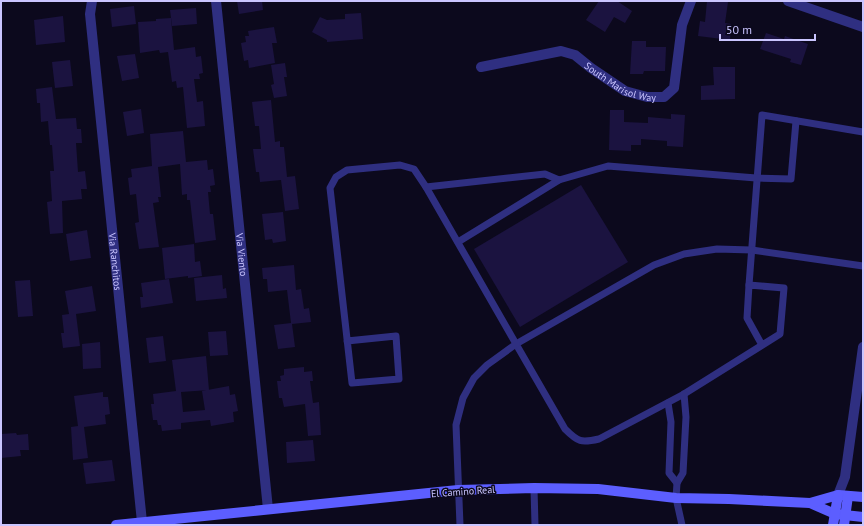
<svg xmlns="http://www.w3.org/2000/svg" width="864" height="526" viewBox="0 0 864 526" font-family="'PT Sans',sans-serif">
  <rect width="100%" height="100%" fill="#0c091d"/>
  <g fill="#1b1340">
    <path d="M237,1H262L263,10L239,14Z"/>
    <path d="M599,1H617L632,11L625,23L614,17L605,32L586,20Z"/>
    <path d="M707,1L728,2L725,23L731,24L730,40L698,36L700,21L705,22Z"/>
    <path d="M134,6L136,24L112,27L110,9Z"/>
    <path d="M196,8L197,24L172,26L170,10Z"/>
    <path d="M361,13L363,39L327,42V40L312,32L320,17L327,20L345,19V14Z"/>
    <path d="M63,16L65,42L36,45L34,20Z"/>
    <path d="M171,18L174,50L195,47L196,57L201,56L203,73L199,74L200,79H194L197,102L203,101L205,126L187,128L183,87L177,88L176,81L172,82L168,52L160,53L159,50L140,53L138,22L156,21V19Z"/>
    <path d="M274,27L277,43H272L275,63L249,68L248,60L244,61L241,43L246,42L245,36H249L248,31Z"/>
    <path d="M766,33L784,39L785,36L808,44L801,65L790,62L791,59L760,49Z"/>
    <path d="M632,41H646V47H666L665,71H644L643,74H630Z"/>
    <path d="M135,54L139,78L122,81L117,56Z"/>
    <path d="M70,60L73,86L55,88L52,62Z"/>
    <path d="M285,63L287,77H284L287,96L274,98L271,85L274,84L271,65Z"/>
    <path d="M713,67H735V99L701,100V86L714,85Z"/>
    <path d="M52,87L56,119L76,118L77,129H81L82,143H76L78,172L85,171L87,189H81L82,199L62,201L63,233L50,234L47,202L52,201L50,171H54L52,145H50L48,121L41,122L40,103H37L36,89Z"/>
    <path d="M271,100L275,142L280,141V147H284L287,177L295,176L299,209L285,211L281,180L260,182L259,172H256L253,149H261L259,126H255L252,102Z"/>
    <path d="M141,109L144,133L127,136L123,112Z"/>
    <path d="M610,110H624V122L648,123V117L671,119V114L685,115L683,147L667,146V141L641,139V145H631V151L609,150Z"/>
    <path d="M183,131L186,162L207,160L208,170L213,169L215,185L210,186L211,192H208L210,214H213L216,240L195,243L190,200H187V194L182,195L180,164L158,167L161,197H158L159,202L153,203L159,247L139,249L135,223L139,222L136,194L130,195L128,178L132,177L131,169L152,166L150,134Z"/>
    <path d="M581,185L628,262L520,327L474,249Z"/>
    <path d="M283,212L286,241L273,243L272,239L265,240L262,214Z"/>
    <path d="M87,230L91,258L70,261L66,234Z"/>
    <path d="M194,244L195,262L200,261L202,276L188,278V276L165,279L162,248Z"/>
    <path d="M294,265L296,290L301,289L304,309L309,308L311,322L292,324L295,347L278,349L274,325L291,323L287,290L268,292L267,279H263L262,268Z"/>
    <path d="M222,275L223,289L226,288L227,298L196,301L194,278Z"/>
    <path d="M169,279L173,303L141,308L140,297H143L141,283Z"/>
    <path d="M30,280L33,316L18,317L15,281Z"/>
    <path d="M92,286L96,311L76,314L80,346L63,348L61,333H64L62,315L69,314L65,291Z"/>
    <path d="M226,331L228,355L210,356L208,332Z"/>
    <path d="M163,336L166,361L149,363L146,338Z"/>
    <path d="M100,342L101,368L83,369L82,344Z"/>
    <path d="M206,356L209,390L181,392L183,412L205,410L202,391L229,386L230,395L235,394L238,411L233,412L234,422L211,426L210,420L181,423V429L162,431L161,425H158L157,420H153L151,404H154L153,394L176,391L172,360Z"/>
    <path d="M304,367V372L312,371L313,381H310L313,403L319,402L321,435L308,436L305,404L284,407L282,398H279L277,381H281L280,376L284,375V369Z"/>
    <path d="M103,392V397H108L110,414L105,415L106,424L84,427L88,458L73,460L71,427L78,426L74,396Z"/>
    <path d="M16,433L17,435L28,434L29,450H20L21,456L1,458V434Z"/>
    <path d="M313,440L315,461L287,463L286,442Z"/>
    <path d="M112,460L115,481L86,484L83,463Z"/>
  </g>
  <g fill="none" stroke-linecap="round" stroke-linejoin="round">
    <g stroke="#2f2f81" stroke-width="7">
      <path d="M458,242L559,180"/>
      <path d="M749,285L762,115L863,132"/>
      <path d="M347,341L396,336L399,379L352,383L330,188L336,177L347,170L400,165L414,169L426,187"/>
      <path d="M762,345L747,318L749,285L784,288L780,334L684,394L599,439C581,443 578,442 565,429L516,344L654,265L684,254L717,249L752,250L863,266"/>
      <path d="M668,403L671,422L669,473L677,483"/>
      <path d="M534,488L535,525"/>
      <path d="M460,525L456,425L463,398L474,378L487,365L516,344L426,187L545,174L559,180L608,166L756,178L791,179L796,121"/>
      <path d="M682,525L676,498L677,483L683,473L686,417L684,394"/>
    </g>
    <g stroke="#2f2f81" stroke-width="10">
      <path id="s1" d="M92,1L90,14L142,522"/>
      <path id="s2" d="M216,1L268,509"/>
      <path d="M788,1L863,27"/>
      <path id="s3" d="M481,67L561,51L575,55L591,68L625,91L647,97H664L674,88L682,25L691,1"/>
      <path d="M838,495L845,477L863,347"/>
    </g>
    <g stroke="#5c5eff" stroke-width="10">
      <path d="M810,503L835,514L863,517"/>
      <path d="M116,525L458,490L534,488L598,489L676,498L729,499L810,503L838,495L863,497"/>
      <path d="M833,525L838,495"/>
      <path d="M844,525L848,496"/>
    </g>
  </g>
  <g text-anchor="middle" stroke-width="3" stroke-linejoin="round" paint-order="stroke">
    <g font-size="10" fill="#cac5ff" stroke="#0c091d">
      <text dy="4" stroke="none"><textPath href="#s3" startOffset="150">South Marisol Way</textPath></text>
      <text dy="4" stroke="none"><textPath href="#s2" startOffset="255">Via Viento</textPath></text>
      <text dy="4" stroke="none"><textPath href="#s1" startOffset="262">Via Ranchitos</textPath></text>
      <text transform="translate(463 491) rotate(-4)" y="4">El Camino Real</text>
    </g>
  </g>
  <rect width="864" height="526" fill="none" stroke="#cac5ff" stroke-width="4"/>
  <path d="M720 34v6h95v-6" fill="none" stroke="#cac5ff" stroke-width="2"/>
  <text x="726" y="34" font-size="12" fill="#cac5ff" stroke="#0c091d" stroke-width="3" paint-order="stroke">50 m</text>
</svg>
